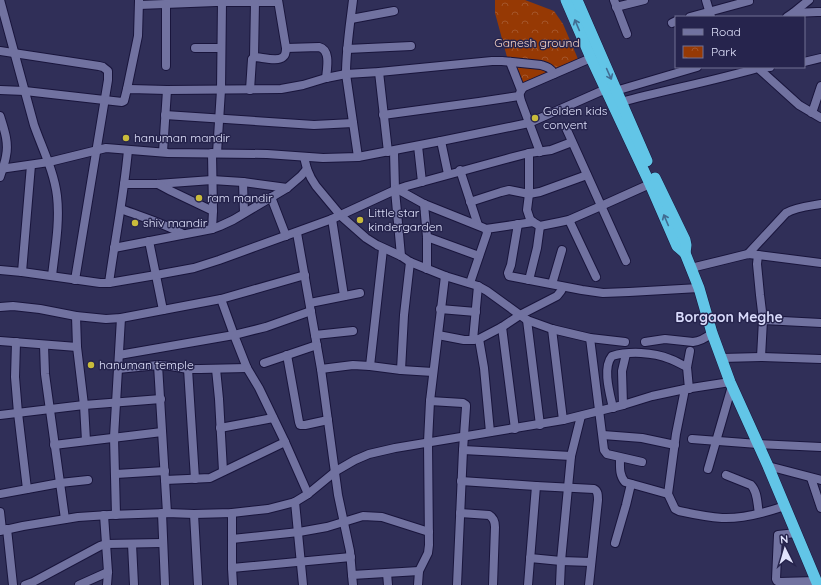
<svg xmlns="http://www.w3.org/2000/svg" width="821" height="585" viewBox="0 0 821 585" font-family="Quicksand,sans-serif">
  <defs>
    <pattern id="park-crowns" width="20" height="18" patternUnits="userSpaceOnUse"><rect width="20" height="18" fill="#963904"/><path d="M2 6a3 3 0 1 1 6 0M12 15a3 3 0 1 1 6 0" fill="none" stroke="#a4552a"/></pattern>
  </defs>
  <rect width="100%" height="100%" fill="#302f58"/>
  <path fill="url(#park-crowns)" d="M495,0H525L554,11L563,24L578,59L522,85L507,57L495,13Z"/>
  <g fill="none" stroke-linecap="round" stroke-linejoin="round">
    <g stroke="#19153c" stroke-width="10">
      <g id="minor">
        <path d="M0,0L34,125C42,148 54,171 57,196C60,222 55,249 52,276"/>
        <path d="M353,0C350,25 346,49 346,74L358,157"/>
        <path d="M614,0L627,34"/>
        <path d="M706,0L711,17"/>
        <path d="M139,5L216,2H278"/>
        <path d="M166,5V66"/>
        <path d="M616,7L644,0"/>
        <path d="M793,13L809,0"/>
        <path d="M690,17L749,1"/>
        <path d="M787,17L793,13L817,12H821"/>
        <path d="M351,19L394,11"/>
        <path d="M672,23L676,21"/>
        <path d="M195,48H221"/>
        <path d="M286,48L319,47C331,50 327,68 326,78"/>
        <path d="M347,49L411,46"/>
        <path d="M0,51L99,66L103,67L108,71V80L75,280"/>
        <path d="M254,57L255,2"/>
        <path d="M510,62L521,90"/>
        <path d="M804,62L821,58"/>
        <path d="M758,68L770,67"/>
        <path d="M379,72L388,152"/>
        <path d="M127,89L138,36L139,1"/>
        <path d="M0,90L25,91L122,102L124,101L127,89H130L167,90L281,89L303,85L326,78L346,74L379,72L492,61H502L541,65C547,67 551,68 554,74"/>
        <path d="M250,90L252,59L254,57C261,57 278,62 283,57C286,55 286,51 286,48L278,0"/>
        <path d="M612,92L697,67"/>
        <path d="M621,102C666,90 713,81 758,68L799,105L821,118"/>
        <path d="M812,113L821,86"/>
        <path d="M165,115L314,125L353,123"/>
        <path d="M383,115L479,102L519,96"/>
        <path d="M0,116C4,129 9,142 6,156C5,163 2,170 0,177"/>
        <path d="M566,128L626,261"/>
        <path d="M441,141L448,174"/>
        <path d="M418,146L422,182"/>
        <path d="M394,151L395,190L401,256"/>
        <path d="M163,152L167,90"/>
        <path d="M540,152L521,101C519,95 519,92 524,87L591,58"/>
        <path d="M212,153L213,211L212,229"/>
        <path d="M217,153L221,90L222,2"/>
        <path d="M529,153V194L527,210L530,219L533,222L540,226L560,222L569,220L601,206L650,184"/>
        <path d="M304,157L307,169L311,178L316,186L341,216L366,238L377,245L401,256L410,262L445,276L478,286L487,291L527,320L552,329L590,338L625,342"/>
        <path d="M0,169L49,162L106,148L168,153L267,154L323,158L358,157L441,141L529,123L606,89"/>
        <path d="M460,170L478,225"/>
        <path d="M243,182L244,213"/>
        <path d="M124,184H157L212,180L243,182L287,188"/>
        <path d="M158,184L171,191L213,211"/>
        <path d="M397,189L424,204L484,228L486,229L487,233L470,283"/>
        <path d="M271,197L286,236"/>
        <path d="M470,202L501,192L509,190L529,194L540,192L587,175"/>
        <path d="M424,204L427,237V269"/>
        <path d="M121,209C142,217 163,223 183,234"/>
        <path d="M332,219L344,296"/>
        <path d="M569,220L596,277"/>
        <path d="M518,224L511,265L508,273L509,276L582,290L603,293L629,292L699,288"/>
        <path d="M486,229L533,222"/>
        <path d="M297,233L321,369L338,495L350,551L352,575L353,585"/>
        <path d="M427,237L479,256"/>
        <path d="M149,241L163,310"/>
        <path d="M114,248L212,229L220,226L233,220L287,188L301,176L307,169"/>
        <path d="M748,254L786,213C796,207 810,206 821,204"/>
        <path d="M758,255L757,264L760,295L763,320L761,357"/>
        <path d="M691,268L748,254L758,255L821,263"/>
        <path d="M0,270L22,272L100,283H109L156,275L194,268L219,260L332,219L395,190L407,186L506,159L529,153L551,150L572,142"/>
        <path d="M22,272L31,165"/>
        <path d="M529,280L537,248L540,226"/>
        <path d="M109,283C115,239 124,195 128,150"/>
        <path d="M552,284L562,250"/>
        <path d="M221,299L234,335L247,368L259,388L285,442L308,494"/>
        <path d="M310,303L360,293"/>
        <path d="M0,307L13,306L40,309L76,316L106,319L121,318L221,299L305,275"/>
        <path d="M440,309L476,312"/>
        <path d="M76,316L77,347L84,405L86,441"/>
        <path d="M527,320L540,425"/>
        <path d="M763,320L821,323"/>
        <path d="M502,327L515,429"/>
        <path d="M552,329L563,420"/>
        <path d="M315,335L353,331"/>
        <path d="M438,335L464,340H473L479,339L502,327L520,315L557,296L561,291L563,287"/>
        <path d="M590,338L604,450L607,454L642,462"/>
        <path d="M479,339L484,368L490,432"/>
        <path d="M473,340L478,286"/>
        <path d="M0,341L77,347"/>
        <path d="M16,342L15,377L18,413L27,489"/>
        <path d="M645,342L665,339L693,342C701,341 706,338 712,333"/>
        <path d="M44,345L45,374L65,519"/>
        <path d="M119,355L234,335L266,327L311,311"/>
        <path d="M287,355L299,422L300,425H305L328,420"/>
        <path d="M721,358L761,357L821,359"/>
        <path d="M264,363L317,345"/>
        <path d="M158,365L167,513"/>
        <path d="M370,366L383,249"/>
        <path d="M118,369L158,365L171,366L188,369H200L247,368"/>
        <path d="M188,369L195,479"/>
        <path d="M216,369L219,399L223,471"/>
        <path d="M321,369L353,365L370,366L401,370L433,372"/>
        <path d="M401,370L404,315L410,262"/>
        <path d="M685,389L676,434L668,494L675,509L679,511C693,514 708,517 722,518C741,519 767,512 785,506"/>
        <path d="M689,389L687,367L690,351"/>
        <path d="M430,401L463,403L466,405V407L463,450L457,585"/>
        <path d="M623,405L622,371L626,354"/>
        <path d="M613,408C610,394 602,368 612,356C629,351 653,352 670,359C676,361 682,365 687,367"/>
        <path d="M0,415L84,405L161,399"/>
        <path d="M220,428L273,418"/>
        <path d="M603,435L642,438L675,445"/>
        <path d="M692,439L758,444L821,447"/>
        <path d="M54,445L162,432"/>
        <path d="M463,450L571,456"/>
        <path d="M620,458C620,467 619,475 625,482L668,494"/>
        <path d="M768,466L821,480"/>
        <path d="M708,469L732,386"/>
        <path d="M116,474L165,471"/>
        <path d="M726,475L751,485C758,492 757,504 759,513"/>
        <path d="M811,478L821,508"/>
        <path d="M165,480L210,478L285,442"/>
        <path d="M461,481L536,486L594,489C598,491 598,495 598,500L589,585"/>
        <path d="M0,494L60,483L88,480"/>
        <path d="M295,502L303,585"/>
        <path d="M0,512L2,530"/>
        <path d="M162,513L165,585"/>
        <path d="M232,513V568L233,585"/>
        <path d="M460,513L489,515C494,518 495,522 495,527L493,585"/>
        <path d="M194,514L198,585"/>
        <path d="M104,515L108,572L107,585"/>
        <path d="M116,515L114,437L121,318"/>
        <path d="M7,529L13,585"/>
        <path d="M0,531L23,526L78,517L109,515L167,513L194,514L232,513L268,509L295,502L308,494L336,471L355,460L369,454L395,448L563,420L623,405L652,396L685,389L730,382"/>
        <path d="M796,533L778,535L776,579L777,581L779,582L816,581"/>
        <path d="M232,539L299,532L327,527L363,516L382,517L429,532"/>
        <path d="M615,543L626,505L631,484"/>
        <path d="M132,544L134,585"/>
        <path d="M530,558L561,561L591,562"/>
        <path d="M232,568L351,557"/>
        <path d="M387,573L388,585"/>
        <path d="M352,575L419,571"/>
        <path d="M25,585L33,582L100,546L106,544L162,543"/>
        <path d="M79,585L108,572"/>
        <path d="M418,585L419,571L428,553L429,545L428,442L430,401L445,276"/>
        <path d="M528,585L536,486"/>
        <path d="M560,585L561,561L571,456L581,416"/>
      </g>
    </g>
    <g stroke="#19153c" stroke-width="12">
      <g id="highway">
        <path d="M566,0L591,58L650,184L677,246L685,253L699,288L712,333L730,382L768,466L818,585"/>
        <path d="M577,0L647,161"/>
        <path d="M655,178L685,240L686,245L685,253"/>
      </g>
    </g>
    <use href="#minor" stroke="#7172a0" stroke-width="8"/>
    <use href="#highway" stroke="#62c5e7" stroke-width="11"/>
  </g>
  <defs><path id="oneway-shaft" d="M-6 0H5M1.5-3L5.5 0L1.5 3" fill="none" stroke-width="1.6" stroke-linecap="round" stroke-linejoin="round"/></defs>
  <g stroke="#416c92">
    <use href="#oneway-shaft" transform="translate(577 25) rotate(-113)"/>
    <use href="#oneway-shaft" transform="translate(609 74) rotate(66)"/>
    <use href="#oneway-shaft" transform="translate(666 220) rotate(-113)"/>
  </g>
  <g fill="#c9bb3b" stroke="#26244d" stroke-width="1.5">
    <circle cx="535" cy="118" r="4"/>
    <circle cx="126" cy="138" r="4"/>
    <circle cx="199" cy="198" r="4"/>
    <circle cx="360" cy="220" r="4"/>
    <circle cx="135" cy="223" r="4"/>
    <circle cx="91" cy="365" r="4"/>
  </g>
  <g text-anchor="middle" stroke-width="3" stroke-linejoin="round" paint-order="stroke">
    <g font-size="12" fill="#f3d3c7" stroke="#26244d">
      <text x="537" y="47">Ganesh ground</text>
    </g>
    <g font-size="12" fill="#e0e2fc" stroke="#26244d" text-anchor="start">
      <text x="543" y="115">Golden kids<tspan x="543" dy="14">convent</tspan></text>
      <text x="134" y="142">hanuman mandir</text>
      <text x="207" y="202">ram mandir</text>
      <text x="368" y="217">Little star<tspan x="368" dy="14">kindergarden</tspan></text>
      <text x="143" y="227">shiv mandir</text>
      <text x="99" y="369">hanuman temple</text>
    </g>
    <g font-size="14" font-weight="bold" fill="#d8dafa" stroke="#26244d">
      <text x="729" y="322">Borgaon Meghe</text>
    </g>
  </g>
  <rect x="675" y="16" width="130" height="52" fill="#26244d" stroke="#707093"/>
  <rect x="683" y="29" width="20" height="6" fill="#7172a0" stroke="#707093"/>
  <text x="711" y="36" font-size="12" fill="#e0e2fc">Road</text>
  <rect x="683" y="46" width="20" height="12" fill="url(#park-crowns)" stroke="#707093"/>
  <text x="711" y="56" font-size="12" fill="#e0e2fc">Park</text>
  <g transform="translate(785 549) rotate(355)" stroke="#26244d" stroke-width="3" paint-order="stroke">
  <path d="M0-3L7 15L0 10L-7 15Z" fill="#e0e2fc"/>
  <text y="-6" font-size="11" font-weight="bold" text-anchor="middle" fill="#e0e2fc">N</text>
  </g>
</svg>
